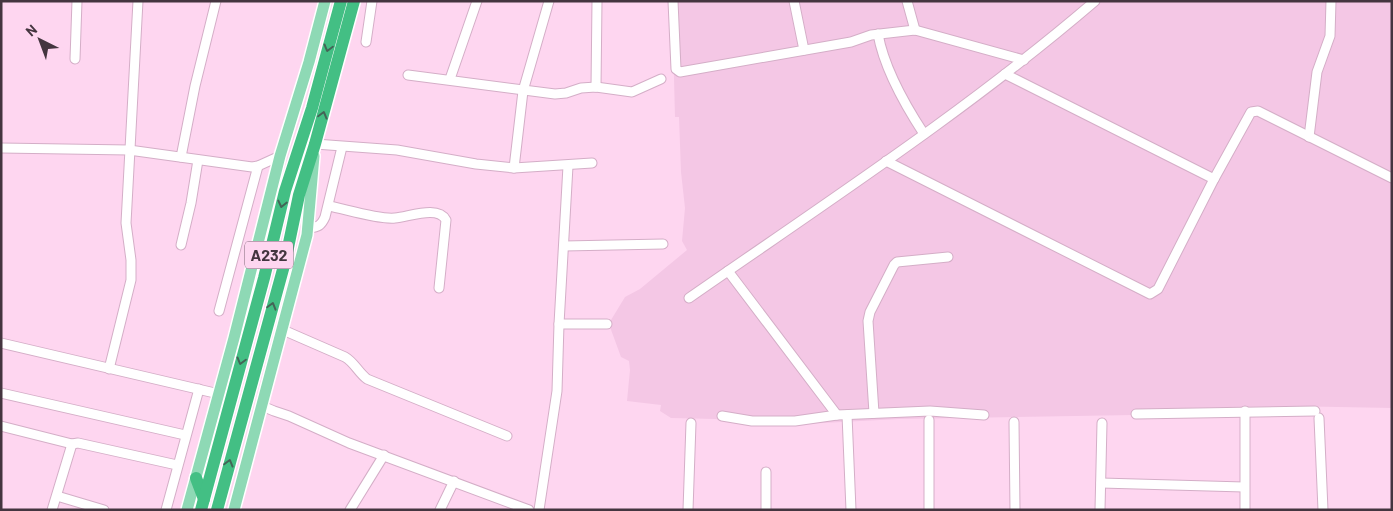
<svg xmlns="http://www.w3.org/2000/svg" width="1393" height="511" viewBox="0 0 1393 511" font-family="Barlow,sans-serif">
  <rect width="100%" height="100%" fill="#fed6f0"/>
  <path fill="#f4c7e5" d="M672,1H1392V408L1285,406L1133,409V415L899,419L765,426L715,419L671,418L660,411L661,405L627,401L630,370L629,361L621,357L610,327L611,320L625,297L640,289L687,250L682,241L685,208L681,172L679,117H675Z"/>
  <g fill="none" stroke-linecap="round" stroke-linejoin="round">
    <g stroke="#d4aec7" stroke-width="11">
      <g id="minor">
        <path d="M673,1L676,69L680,72L851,42L871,35L915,30L1024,60"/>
        <path d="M794,1L804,50"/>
        <path d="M907,1L915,30"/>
        <path d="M878,34C884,68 905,105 924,134"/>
        <path d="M366,42L372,1"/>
        <path d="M75,59L77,1"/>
        <path d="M1005,74L1214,179"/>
        <path d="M408,75L555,94L566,93L581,88L596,87L632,92L661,79"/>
        <path d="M450,79L477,1"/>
        <path d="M596,87L597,1"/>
        <path d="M1309,137L1317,72L1330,36L1331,1"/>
        <path d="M315,144L397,150L476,164L514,168L592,163"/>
        <path d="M1,148L129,150L252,167L258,166L280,156"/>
        <path d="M181,157L195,86L216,1"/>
        <path d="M886,161L1150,294L1158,289L1214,179L1251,112L1258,111L1392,178"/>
        <path d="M514,168L523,91L549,1"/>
        <path d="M329,206C345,209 380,220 395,218C409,217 438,205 446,220L439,288"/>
        <path d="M309,228C318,227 321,226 325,217L342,147"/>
        <path d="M181,245L191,203L198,160"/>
        <path d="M564,246L663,244"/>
        <path d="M728,271L837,415"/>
        <path d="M689,298C827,202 968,110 1095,1"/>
        <path d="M219,311L258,166"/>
        <path d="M559,324H607"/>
        <path d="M283,330L345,357C354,362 358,372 367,379L507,436"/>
        <path d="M1,343L219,394"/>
        <path d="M109,369L131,280V260L126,223L138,1"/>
        <path d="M1,393L185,435"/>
        <path d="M262,406L274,411L289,416L349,443L529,510"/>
        <path d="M1245,411V510"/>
        <path d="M874,413L868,321L870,312L894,265L897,262L948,257"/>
        <path d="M1136,414L1315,411"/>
        <path d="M847,415L851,510"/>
        <path d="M722,416L752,421H795L837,415L930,411L984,415"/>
        <path d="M1319,418L1323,510"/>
        <path d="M929,420V510"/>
        <path d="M1014,422L1015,510"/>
        <path d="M1,426L72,444L78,443L177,465"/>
        <path d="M1101,483L1244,487"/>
        <path d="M57,496L104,510"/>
        <path d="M52,510L72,444"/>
        <path d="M166,510L199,389"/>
        <path d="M350,510L384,455"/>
        <path d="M440,510L454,481"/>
        <path d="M539,510L557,391L559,324L568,166"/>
        <path d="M688,510L691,423"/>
        <path d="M766,510V472"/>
        <path d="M1100,510L1102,423"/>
      </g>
    </g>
    <g stroke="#fff" stroke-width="14">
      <g id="major">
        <path d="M187,510L234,338L280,156L309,62L325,1"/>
        <path d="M234,510L307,235L314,156"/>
      </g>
    </g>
    <g stroke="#fff" stroke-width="15">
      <g id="highway">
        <path d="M196,478L204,499"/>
        <path d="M201,510L264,278L285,191L312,108L341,1"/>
        <path d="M217,510L285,262L299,195L315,144L354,1"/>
      </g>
    </g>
    <use href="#minor" stroke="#fff" stroke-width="9"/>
    <use href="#major" stroke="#8ed9b5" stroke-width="11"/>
    <use href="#highway" stroke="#43bf84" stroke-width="12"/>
  </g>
  <defs><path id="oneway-chevron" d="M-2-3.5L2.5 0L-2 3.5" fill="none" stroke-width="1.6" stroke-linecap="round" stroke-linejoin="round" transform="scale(1.25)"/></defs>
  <g stroke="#446557">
    <use href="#oneway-chevron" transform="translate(328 48) rotate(105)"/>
    <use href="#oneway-chevron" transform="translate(323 115) rotate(-75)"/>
    <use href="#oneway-chevron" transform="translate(282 204) rotate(103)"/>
    <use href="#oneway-chevron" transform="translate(272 306) rotate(-74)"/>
    <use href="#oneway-chevron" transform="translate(241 361) rotate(105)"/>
    <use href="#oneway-chevron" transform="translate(229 463) rotate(-75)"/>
  </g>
  <g text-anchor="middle" stroke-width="4.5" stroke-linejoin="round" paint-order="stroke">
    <rect fill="#fed6f0" stroke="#7c6574" stroke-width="1" x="245" y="241.5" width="48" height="27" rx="4"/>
    <g font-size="16" font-weight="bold" fill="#44353f">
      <text x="269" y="261">A232</text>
    </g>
  </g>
  <rect width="1393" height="511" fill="none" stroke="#44353f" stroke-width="5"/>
  <g transform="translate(40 40) rotate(318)" stroke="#fed6f0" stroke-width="4" paint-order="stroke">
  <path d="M0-4L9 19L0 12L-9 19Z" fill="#44353f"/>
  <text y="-8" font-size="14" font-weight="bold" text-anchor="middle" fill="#44353f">N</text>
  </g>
</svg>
